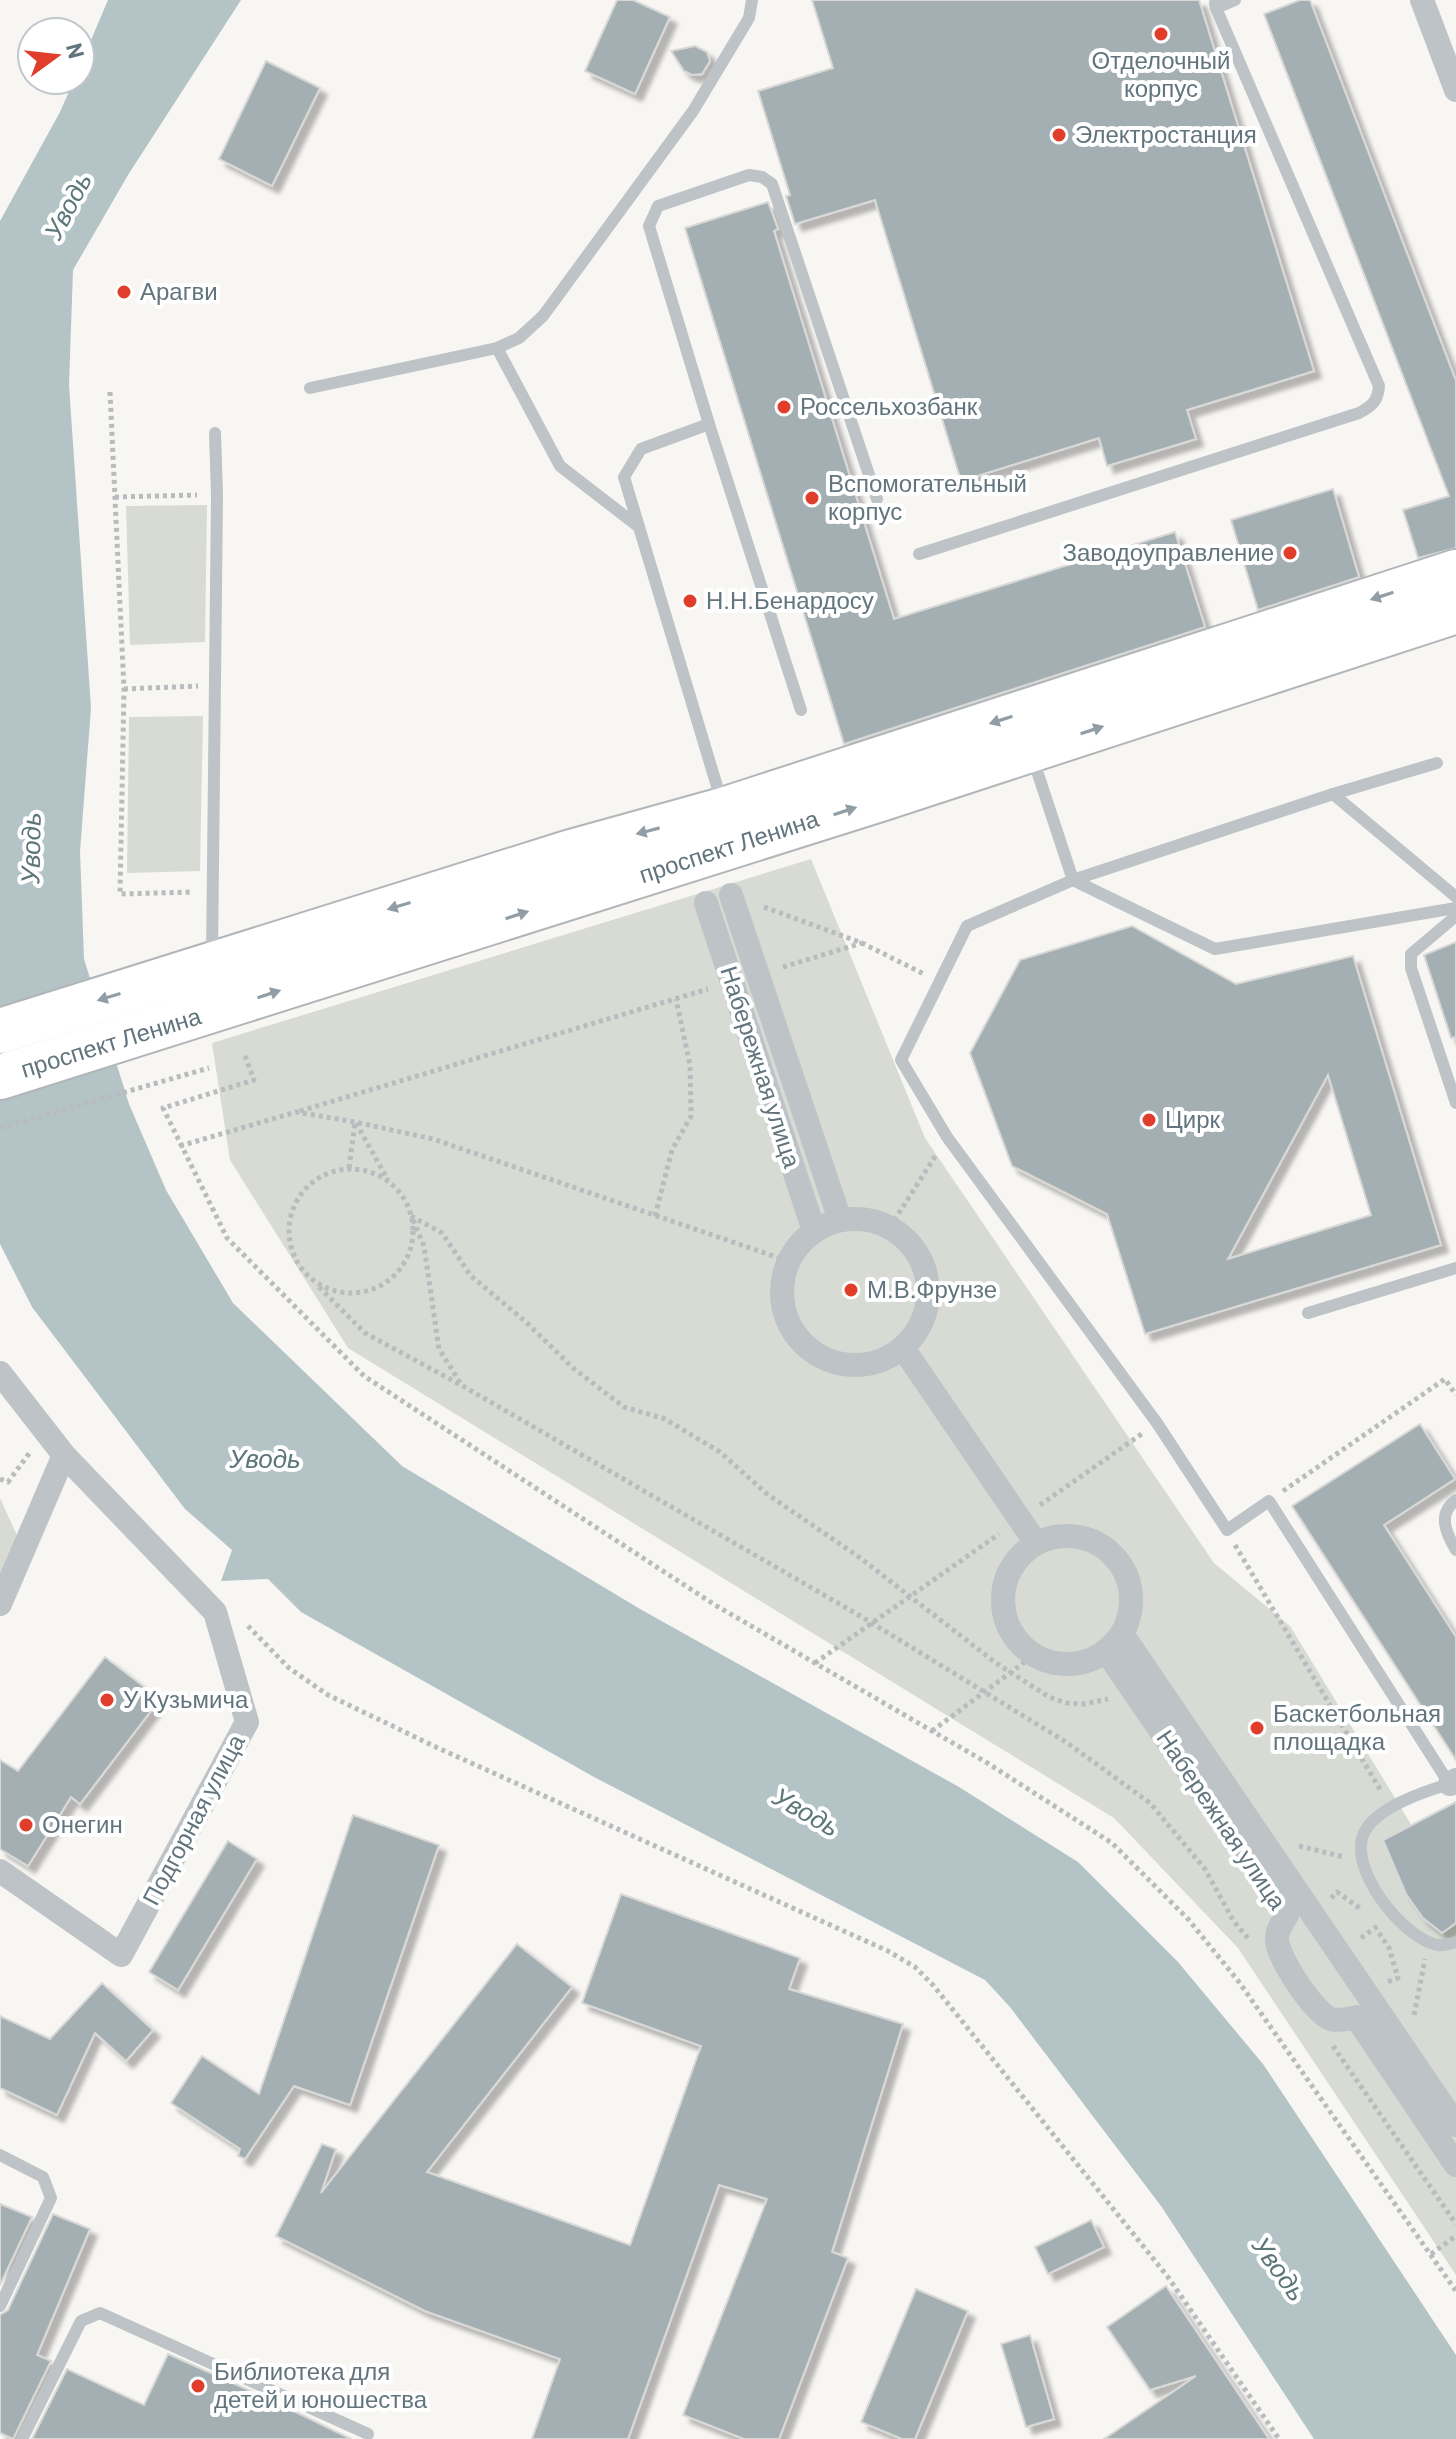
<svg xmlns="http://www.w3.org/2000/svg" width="1456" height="2439" viewBox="0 0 1456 2439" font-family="Barlow,sans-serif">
  <defs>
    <filter id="shadow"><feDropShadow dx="7" dy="7" stdDeviation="2" flood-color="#0004"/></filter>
  </defs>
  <rect width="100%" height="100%" fill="#f7f6f3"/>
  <g fill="#d7dbd3">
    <path d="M207,505L205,642L130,645L126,506Z"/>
    <path d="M203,716L200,871L127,873L129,717Z"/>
    <path d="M811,859L925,1138L1214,1563L1290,1626L1456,1898V2275L1238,1948L1114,1818L348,1348L230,1160L212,1043Z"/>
    <path d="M0,1498L19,1540L0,1582Z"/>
  </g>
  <path fill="#b4c3c5" d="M108,0H241L128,175L73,270L69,385L91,708L80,851L84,959L129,1104L166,1190L233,1303L402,1466L640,1609L959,1787L1078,1862L1178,1962L1263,2064L1456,2355V2439H1314L1161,2206L1010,2007L985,1980L594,1777L301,1612L268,1579L221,1581L232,1550L185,1509L32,1307L0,1244V221L60,112L74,80H80V66Z"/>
  <g fill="#a4afb3" stroke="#d8d8d6" stroke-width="2" fill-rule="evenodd" filter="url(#shadow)">
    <path d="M617,0H633L670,17L635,94L585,71Z"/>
    <path d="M812,0H1199L1314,371L1187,410L1196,439L1107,466L1099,438L961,481L875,200L795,224L786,196L790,195L758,91L833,68Z"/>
    <path d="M1300,0H1310L1456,381V548L1418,558L1403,510L1449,496L1264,14Z"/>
    <path d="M695,46L707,52L710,61L702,74L692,75L684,71L671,51Z"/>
    <path d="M266,61L320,88L272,186L219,159Z"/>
    <path d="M768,202L778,229L774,231L894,619L1175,532L1205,627L844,744L685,228Z"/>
    <path d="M1333,489L1359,577L1258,610L1231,520Z"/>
    <path d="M1132,926L1236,984L1353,956L1441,1245L1145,1334L1107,1214L1012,1166L970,1053L1020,960ZM1328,1075L1371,1215L1228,1259Z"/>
    <path d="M1456,942V1037L1451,1038L1424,955Z"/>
    <path d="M1420,1424L1455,1479L1384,1525L1456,1637V1760L1292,1506Z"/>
    <path d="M105,1657L160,1699L80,1804L71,1797L28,1866L0,1849V1760L18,1771Z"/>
    <path d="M1456,1802V1923L1442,1933L1423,1918L1406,1894L1383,1840Z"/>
    <path d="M353,1815L439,1845L350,2105L294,2086L245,2159L238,2156L240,2149L171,2103L202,2056L259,2094Z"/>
    <path d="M228,1841L257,1859L178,1990L149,1972Z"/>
    <path d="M621,1894L800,1958L789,1989L903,2024L832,2252L848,2258L779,2439H744L683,2415L767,2199L719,2185L628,2439H532L560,2359L425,2311L276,2236L322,2144L336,2149L321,2193L517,1944L572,1987L427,2172L630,2245L701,2046L582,2003Z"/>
    <path d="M102,1983L153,2030L126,2061L95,2033L57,2115L0,2088V2016L50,2039Z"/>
    <path d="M0,2204L32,2217L0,2285Z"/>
    <path d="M53,2214L90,2229L37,2355L51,2361L13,2439L0,2433V2315L8,2310Z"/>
    <path d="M1091,2220L1104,2247L1048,2274L1035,2247Z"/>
    <path d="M1166,2286L1217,2362L1269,2439H1104L1196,2376L1150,2390L1107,2327Z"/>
    <path d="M916,2289L968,2311L915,2439H902L861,2422Z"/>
    <path d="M1030,2335L1054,2419L1026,2427L1001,2344Z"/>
    <path d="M168,2354L273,2401L351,2439H32L67,2369L144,2405Z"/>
  </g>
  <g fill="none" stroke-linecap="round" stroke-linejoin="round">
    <g stroke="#b1b6b9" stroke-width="48">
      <g id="highway">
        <path d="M0,1031L568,853L723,810L1456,572"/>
        <path d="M0,1077L880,799L1456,611"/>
      </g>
    </g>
    <g stroke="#b8bcbe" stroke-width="5" stroke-dasharray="4 4" stroke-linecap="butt">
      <path d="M110,392L124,689L120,894L193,892"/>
      <path d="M115,497L197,495"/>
      <path d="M124,689L198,686"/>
      <path d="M764,907L862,943L924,974"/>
      <path d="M783,967L862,943"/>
      <path d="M245,1056L254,1080L163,1108L227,1238L364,1376L715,1605L989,1764L1112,1843L1188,1919L1239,1982L1456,2291"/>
      <path d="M300,1111L708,989"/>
      <path d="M356,1123L388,1180"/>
      <path d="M0,1128L209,1068"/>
      <path d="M180,1146L296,1112L355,1122L433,1139L788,1261"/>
      <path d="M349,1168L355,1123"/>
      <circle cx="351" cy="1231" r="62"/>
      <path d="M411,1216L442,1233L471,1276L526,1322L573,1368L624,1407L665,1419L720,1452L767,1494L859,1557L996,1663L1049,1697L1066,1703L1084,1704L1108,1699"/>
      <path d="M655,1216L672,1150L691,1116L690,1065L676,999"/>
      <path d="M413,1220L424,1246L439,1349L461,1384"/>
      <path d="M890,1227L936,1155"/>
      <path d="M319,1287L365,1333L461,1385L862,1617L1066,1742L1150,1803L1205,1869L1233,1920L1250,1941"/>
      <path d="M0,1479L8,1482L31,1451"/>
      <path d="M1283,1491L1445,1379L1456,1395"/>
      <path d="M1040,1505L1143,1433"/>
      <path d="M1235,1545L1381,1791"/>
      <path d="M248,1626L289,1668L328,1695L438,1748L888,1951L915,1967L933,1985L1168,2277L1279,2439"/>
      <path d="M815,1663L999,1534"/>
      <path d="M932,1731L1034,1655"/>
      <path d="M1299,1846L1344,1857"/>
      <path d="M1331,1898L1337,1892L1361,1909"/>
      <path d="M1379,1933L1389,1948L1398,1978L1387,1982"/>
      <path d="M1361,1938L1379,1925"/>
      <path d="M1414,2015L1425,1959"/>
      <path d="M1333,2046L1456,2224"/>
      <path d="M1431,2254L1456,2236"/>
    </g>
    <g stroke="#bdc3c6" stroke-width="12">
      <path d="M1215,3L1216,8L1235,0"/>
      <path d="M497,348L560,466L639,527"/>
      <path d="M310,388L497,348L519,338L543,316L693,111L749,18L752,0"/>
      <path d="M709,424L649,226L658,206L749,175L762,177L772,184L877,499"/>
      <path d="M919,554L1359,413C1372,406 1378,401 1379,386L1216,8"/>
      <path d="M1032,756L1073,880L1215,949L1456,908"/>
      <path d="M1333,794L1437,763"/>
      <path d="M722,803L624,477L641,449L709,424L801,710"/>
      <path d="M1456,916L1411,954V968L1456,1103"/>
      <path d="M212,957L217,495L215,433"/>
      <path d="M1308,1313L1456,1268"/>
      <path d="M1456,1500C1437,1514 1446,1533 1456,1550"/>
      <path d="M1450,1784C1425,1791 1378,1807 1365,1831C1345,1866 1403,1939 1438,1945C1444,1946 1450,1944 1456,1942"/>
      <path d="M1452,1788L1269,1501L1227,1530L1157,1423L947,1137L901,1060L967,926L1073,880L1333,794L1456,897"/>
      <path d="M0,2155L43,2177L51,2198L0,2306"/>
      <path d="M22,2439L81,2321L100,2313L368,2434"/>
    </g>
    <g stroke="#bdc3c6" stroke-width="24">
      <path d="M1422,0L1456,90"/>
      <path d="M731,895L840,1220"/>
      <path d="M706,903L814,1231"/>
      <circle cx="855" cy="1292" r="73"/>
      <path d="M903,1348L1036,1543"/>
      <path d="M0,1373L64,1455L215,1612L247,1722L121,1955L0,1871"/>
      <circle cx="1067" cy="1600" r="64"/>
      <path d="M0,1604L64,1455"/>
      <path d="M1122,1634L1456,2125"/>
      <path d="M1106,1651L1287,1915C1283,1922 1277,1930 1277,1938C1276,1956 1314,2013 1331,2019C1339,2021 1349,2019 1356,2017L1456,2165"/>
      <path d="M1450,1784L1456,1780"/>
    </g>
    <use href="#highway" stroke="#fff" stroke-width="44"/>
  </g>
  <defs><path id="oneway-solid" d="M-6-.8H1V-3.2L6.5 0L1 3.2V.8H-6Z" transform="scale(2)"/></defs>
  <g fill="#919ea5">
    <use href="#oneway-solid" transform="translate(1382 596) rotate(162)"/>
    <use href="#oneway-solid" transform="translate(1001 720) rotate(162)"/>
    <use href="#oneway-solid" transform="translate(1092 730) rotate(-18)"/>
    <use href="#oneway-solid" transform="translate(845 811) rotate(-18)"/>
    <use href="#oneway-solid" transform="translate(648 831) rotate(165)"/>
    <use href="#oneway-solid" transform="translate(399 906) rotate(163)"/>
    <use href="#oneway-solid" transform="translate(517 915) rotate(-18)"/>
    <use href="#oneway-solid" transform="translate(269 994) rotate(-18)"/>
    <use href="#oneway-solid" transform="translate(109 997) rotate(163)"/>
  </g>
  <g fill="#e03d2a" stroke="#fff" stroke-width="3">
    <circle cx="1161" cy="34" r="8"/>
    <circle cx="1059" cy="135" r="8"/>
    <circle cx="124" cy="292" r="8"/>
    <circle cx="784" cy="407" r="8"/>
    <circle cx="812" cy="498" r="8"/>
    <circle cx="1290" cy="553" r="8"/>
    <circle cx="690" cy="601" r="8"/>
    <circle cx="1149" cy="1120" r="8"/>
    <circle cx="851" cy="1290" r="8"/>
    <circle cx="107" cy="1700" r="8"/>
    <circle cx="1257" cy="1728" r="8"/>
    <circle cx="26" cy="1825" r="8"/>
    <circle cx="198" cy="2386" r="8"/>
  </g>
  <g text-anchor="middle" stroke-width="8" stroke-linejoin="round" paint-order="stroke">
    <g font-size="24" fill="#62757e" stroke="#fff" text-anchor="start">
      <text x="1161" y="69" text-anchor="middle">Отделочный<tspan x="1161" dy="28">корпус</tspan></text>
      <text x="1075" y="143">Электростанция</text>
      <text x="140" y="300">Арагви</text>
      <text x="800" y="415">Россельхозбанк</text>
      <text x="828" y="492">Вспомогательный<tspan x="828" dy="28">корпус</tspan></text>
      <text x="1274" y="561" text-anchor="end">Заводоуправление</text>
      <text x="706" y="609">Н.Н.Бенардосу</text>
      <text x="1165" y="1128">Цирк</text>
      <text x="867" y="1298">М.В.Фрунзе</text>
      <text x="123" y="1708">У Кузьмича</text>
      <text x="1273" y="1722">Баскетбольная<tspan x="1273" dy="28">площадка</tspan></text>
      <text x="42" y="1833">Онегин</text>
      <text x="214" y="2380">Библиотека для<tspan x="214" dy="28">детей и юношества</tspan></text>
    </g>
    <g font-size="24" fill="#62757e" stroke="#fff">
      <text transform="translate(729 847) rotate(-18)" y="8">проспект Ленина</text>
      <text transform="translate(111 1043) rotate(-17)" y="8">проспект Ленина</text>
      <text transform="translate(760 1067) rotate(72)" y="8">Набережная улица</text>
      <text transform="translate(194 1820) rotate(-62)" y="8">Подгорная улица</text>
      <text transform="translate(1221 1820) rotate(56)" y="8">Набережная улица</text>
    </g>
    <g font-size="26" font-style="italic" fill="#5d7679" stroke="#fff">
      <text transform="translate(68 206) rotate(-62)" y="9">Уводь</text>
      <text transform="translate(31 848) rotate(-89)" y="9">Уводь</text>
      <text x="265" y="1468">Уводь</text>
      <text transform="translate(806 1812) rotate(30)" y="9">Уводь</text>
      <text transform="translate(1279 2269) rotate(54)" y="9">Уводь</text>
    </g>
  </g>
  <g transform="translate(56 56) rotate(75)"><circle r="38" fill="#ffffff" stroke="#c0c8cb" stroke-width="2"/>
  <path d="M0-6L14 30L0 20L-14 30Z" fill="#e03d2a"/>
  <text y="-12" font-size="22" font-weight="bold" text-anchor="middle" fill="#62757e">N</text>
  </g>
</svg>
